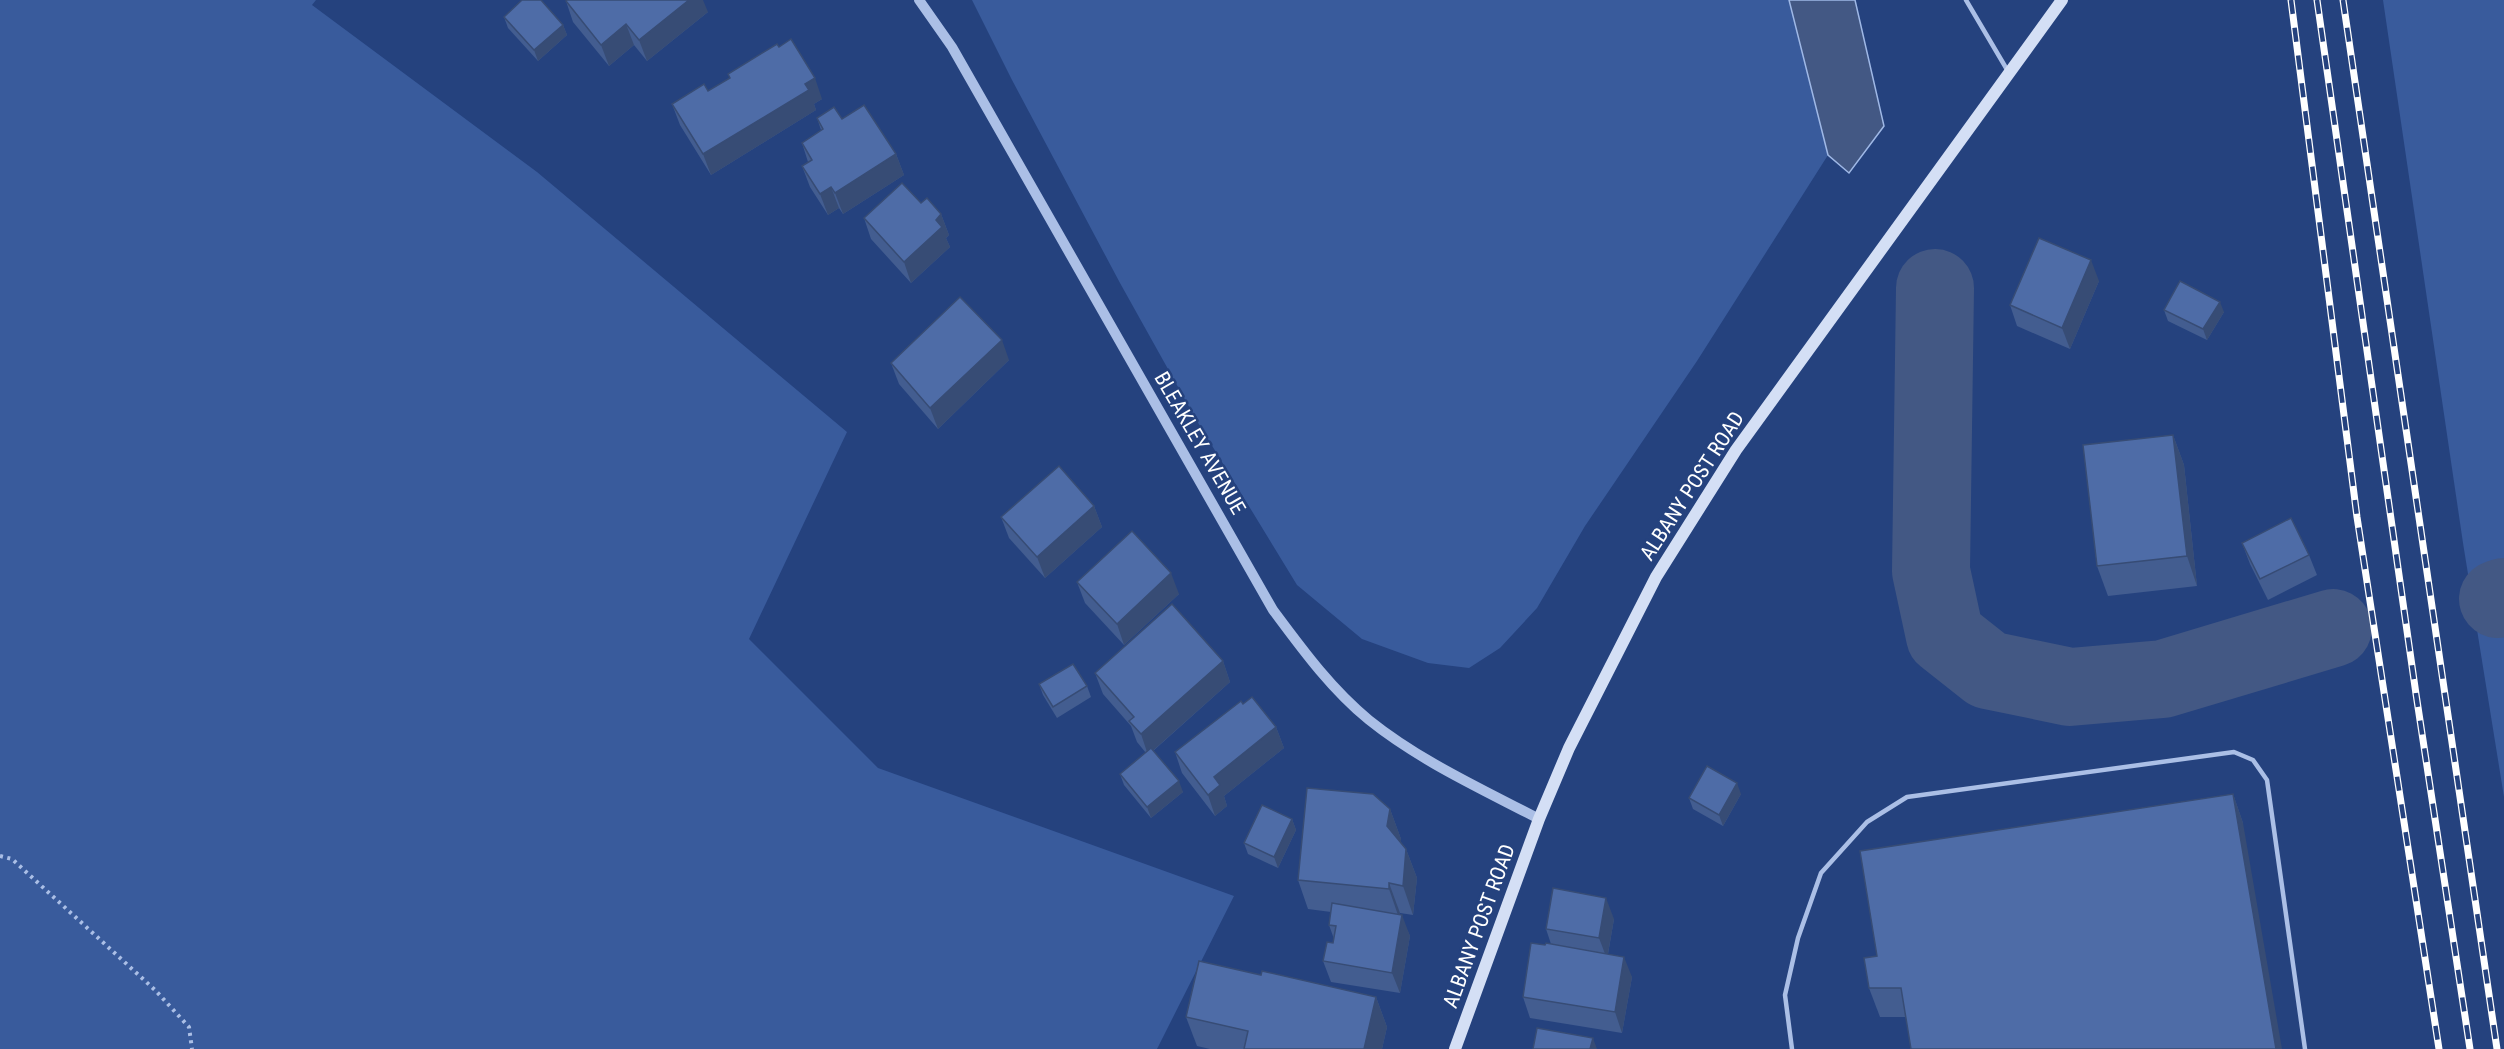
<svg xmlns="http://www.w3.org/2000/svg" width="2504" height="1049" viewBox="0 0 2504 1049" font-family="'Roboto Condensed',sans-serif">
  <rect width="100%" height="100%" fill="#25427e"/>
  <g fill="#395b9c">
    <path d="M0,0H316L312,5L537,172L847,432L749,639L878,768L1234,896L1157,1049H0Z"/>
    <path d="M972,0H1789L1828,155L1697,361L1585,526L1537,608L1500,648L1469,668L1428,663L1362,639L1297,585L1197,421L1120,283L1012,80Z"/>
    <path d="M2383,0H2504V797L2463,543Z"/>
  </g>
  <path fill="#435884" stroke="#9fb8e6" stroke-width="1.5" d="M1789,0H1855L1884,126L1849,173L1828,155Z"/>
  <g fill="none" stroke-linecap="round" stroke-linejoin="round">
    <g stroke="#435884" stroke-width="78">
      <path d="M1935,288L1931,571L1945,636L1988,670L2070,687L2163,679L2333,628"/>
      <path d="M2498,599L2504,597"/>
    </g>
    <path stroke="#abbfe6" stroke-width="4" stroke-dasharray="3 4.5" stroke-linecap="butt" d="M0,856L12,859L155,990L189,1027L192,1049"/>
    <g stroke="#abbfe6" stroke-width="4.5">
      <path d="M1966,0L2009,73"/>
      <path d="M1792,1049L1785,995L1798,938L1821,873L1867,822L1907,797L2234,752L2253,760L2267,780L2305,1049"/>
    </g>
    <path stroke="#abbfe6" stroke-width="10" d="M919,0L952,47L1273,610C1302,649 1331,689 1369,720C1420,761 1482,789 1539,819"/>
    <path stroke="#d4dff5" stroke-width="12" d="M1455,1049L1539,819L1569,748L1656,577L1736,450L2062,0"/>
    <g stroke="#fff" stroke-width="7">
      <g id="rail">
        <path d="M2291,0L2357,517L2439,1049"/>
        <path d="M2317,0L2416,694L2470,1049"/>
        <path d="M2343,0L2497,1049"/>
      </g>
    </g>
    <use href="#rail" stroke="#25427e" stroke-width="4.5" stroke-dasharray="14" stroke-linecap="butt"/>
  </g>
  <g fill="#435d90">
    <path d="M566,1L708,12L647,61L634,45L609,66L573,22Z"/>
    <path d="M504,17L563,25L567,35L538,61L508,28Z"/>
    <path d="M708,91L822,99L814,104L816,110L711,175L680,125L672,104Z"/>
    <path d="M817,118L842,119L896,154L904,175L843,214L839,208L828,215L810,187L802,166L808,162L802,143L821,130Z"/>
    <path d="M921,203L941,214L949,235L946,238L950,247L911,283L871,239L864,218Z"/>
    <path d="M2099,281L2070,349L2017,326L2010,305Z"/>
    <path d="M2164,310L2224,312L2207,340L2168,321Z"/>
    <path d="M1009,360L938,429L899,384L891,363Z"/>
    <path d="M2173,435L2184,465L2197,586L2108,596L2097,566Z"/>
    <path d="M1094,506L1102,527L1045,578L1009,538L1001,517Z"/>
    <path d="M2242,543L2309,555L2317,575L2268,600L2250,564Z"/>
    <path d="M1077,582L1179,594L1124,645L1085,603Z"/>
    <path d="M1223,661L1230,682L1153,751L1183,792L1151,818L1124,785L1120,774L1146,753L1137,742L1131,726L1103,694L1095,673Z"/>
    <path d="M1039,684L1087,686L1091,697L1057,718L1043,695Z"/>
    <path d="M1243,704L1276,727L1284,748L1224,796L1227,806L1215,816L1182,773L1175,752Z"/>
    <path d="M1741,794L1723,826L1693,809L1689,798Z"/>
    <path d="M2233,794L2243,823L1906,1017H1880L1869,988L1877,956Z"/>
    <path d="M1390,809L1401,839L1400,841L1406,849L1417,878L1413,915L1400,913V915L1410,936L1400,993L1331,982L1323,961L1333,943L1334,939L1329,925L1331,912L1308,909L1298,880Z"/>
    <path d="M1292,819L1296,830L1278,868L1248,854L1244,843Z"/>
    <path d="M1614,919L1608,954L1632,977L1622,1033L1530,1018L1523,997L1545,945L1551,944L1546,929Z"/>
    <path d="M1261,975L1376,997L1387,1027L1382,1049H1210L1197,1046L1186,1017Z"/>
  </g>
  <g fill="#374c75">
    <path d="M689,0H703L708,12L647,61L639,40Z"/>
    <path d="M626,24L634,45L609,66L601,45Z"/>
    <path d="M563,25L567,35L538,61L534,50Z"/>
    <path d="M815,78L822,99L814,104L816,110L711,175L703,154Z"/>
    <path d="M896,154L904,175L843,214L835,193Z"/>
    <path d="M831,187L839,208L828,215L820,194Z"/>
    <path d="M941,214L949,235L946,238L950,247L911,283L904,262L936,220Z"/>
    <path d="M2091,260L2099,281L2070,349L2062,328Z"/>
    <path d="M2220,302L2224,312L2207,340L2203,329Z"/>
    <path d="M1002,340L1009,360L938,429L930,408Z"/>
    <path d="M2173,435L2184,465L2197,586L2187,556Z"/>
    <path d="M1094,506L1102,527L1045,578L1037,557Z"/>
    <path d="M1171,573L1179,594L1124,645L1117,624Z"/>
    <path d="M1223,661L1230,682L1148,755L1141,734Z"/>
    <path d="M1276,727L1284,748L1224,796L1227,806L1215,816L1208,795L1214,777Z"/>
    <path d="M1179,781L1183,792L1151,818L1147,807Z"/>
    <path d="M1737,783L1741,794L1723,826L1719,815Z"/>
    <path d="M2233,794L2243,823L2282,1049H2276Z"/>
    <path d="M1390,809L1401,839L1398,855L1387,826Z"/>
    <path d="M1292,819L1296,830L1278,868L1274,857Z"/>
    <path d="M1406,849L1417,878L1413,915L1403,886Z"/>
    <path d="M1389,883L1400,913L1399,918L1389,889Z"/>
    <path d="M1606,898L1614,919L1607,959L1599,938Z"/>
    <path d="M1402,915L1410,936L1400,993L1392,973Z"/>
    <path d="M1624,957L1632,977L1622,1033L1615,1012Z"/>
    <path d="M1376,997L1387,1027L1382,1049H1364Z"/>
    <path d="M1593,1038L1597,1049H1590Z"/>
  </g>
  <g fill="#4e6ca7" stroke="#374c75" stroke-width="1.5">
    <path d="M522,0H541L563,25L534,50L504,17Z"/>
    <path d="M567,0H689L639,40L626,24L601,45L566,1Z"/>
    <path d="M791,39L815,78L805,84L809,90L703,154L672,104L704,84L708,91L730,78L728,74L777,44L779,47Z"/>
    <path d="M864,105L896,154L835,193L831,187L820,194L802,166L812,160L802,143L823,129L817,118L834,107L842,119Z"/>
    <path d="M902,183L921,203L927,198L941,214L936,220L942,227L904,262L864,218Z"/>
    <path d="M2039,238L2091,260L2062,328L2010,305Z"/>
    <path d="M2180,281L2220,302L2203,329L2164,310Z"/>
    <path d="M960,297L1002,340L930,408L891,363Z"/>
    <path d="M2173,435L2187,556L2097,566L2083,445Z"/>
    <path d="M1059,466L1094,506L1037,557L1001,517Z"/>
    <path d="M2291,518L2309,555L2260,579L2242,543Z"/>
    <path d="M1132,531L1171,573L1117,624L1077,582Z"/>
    <path d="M1172,604L1223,661L1141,734L1129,721L1134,717L1095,673Z"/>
    <path d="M1073,664L1087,686L1053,707L1039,684Z"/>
    <path d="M1252,697L1276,727L1214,777L1220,785L1208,795L1175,752L1241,701L1243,704Z"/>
    <path d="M1151,748L1179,781L1147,807L1120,774Z"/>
    <path d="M1707,766L1737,783L1719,815L1689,798Z"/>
    <path d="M1307,788L1373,794L1390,809L1387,826L1406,849L1403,886L1389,883V889L1298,880Z"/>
    <path d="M2233,794L2276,1049H1911L1901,988H1869L1864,958L1877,956L1860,851Z"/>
    <path d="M1262,805L1292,819L1274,857L1244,843Z"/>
    <path d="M1553,888L1606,898L1599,938L1546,929Z"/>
    <path d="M1332,903L1402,915L1392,973L1323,961L1327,942L1333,943L1336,926L1329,925Z"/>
    <path d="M1531,943L1545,945L1546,943L1624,957L1615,1012L1523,997Z"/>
    <path d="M1199,961L1261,975L1262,971L1376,997L1364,1049H1244L1248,1031L1186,1017Z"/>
    <path d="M1537,1028L1593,1038L1590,1049H1533Z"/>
  </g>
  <g text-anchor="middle" stroke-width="5" stroke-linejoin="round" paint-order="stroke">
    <g font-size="21" fill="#fff" stroke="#25427e">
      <text transform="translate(1200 443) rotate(60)" y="7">BLEAKLEY AVENUE</text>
      <text transform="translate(1692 486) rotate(-57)" y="7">ALBANY POST ROAD</text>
      <text transform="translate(1479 926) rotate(-70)" y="7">ALBANY POST ROAD</text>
    </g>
  </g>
</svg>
